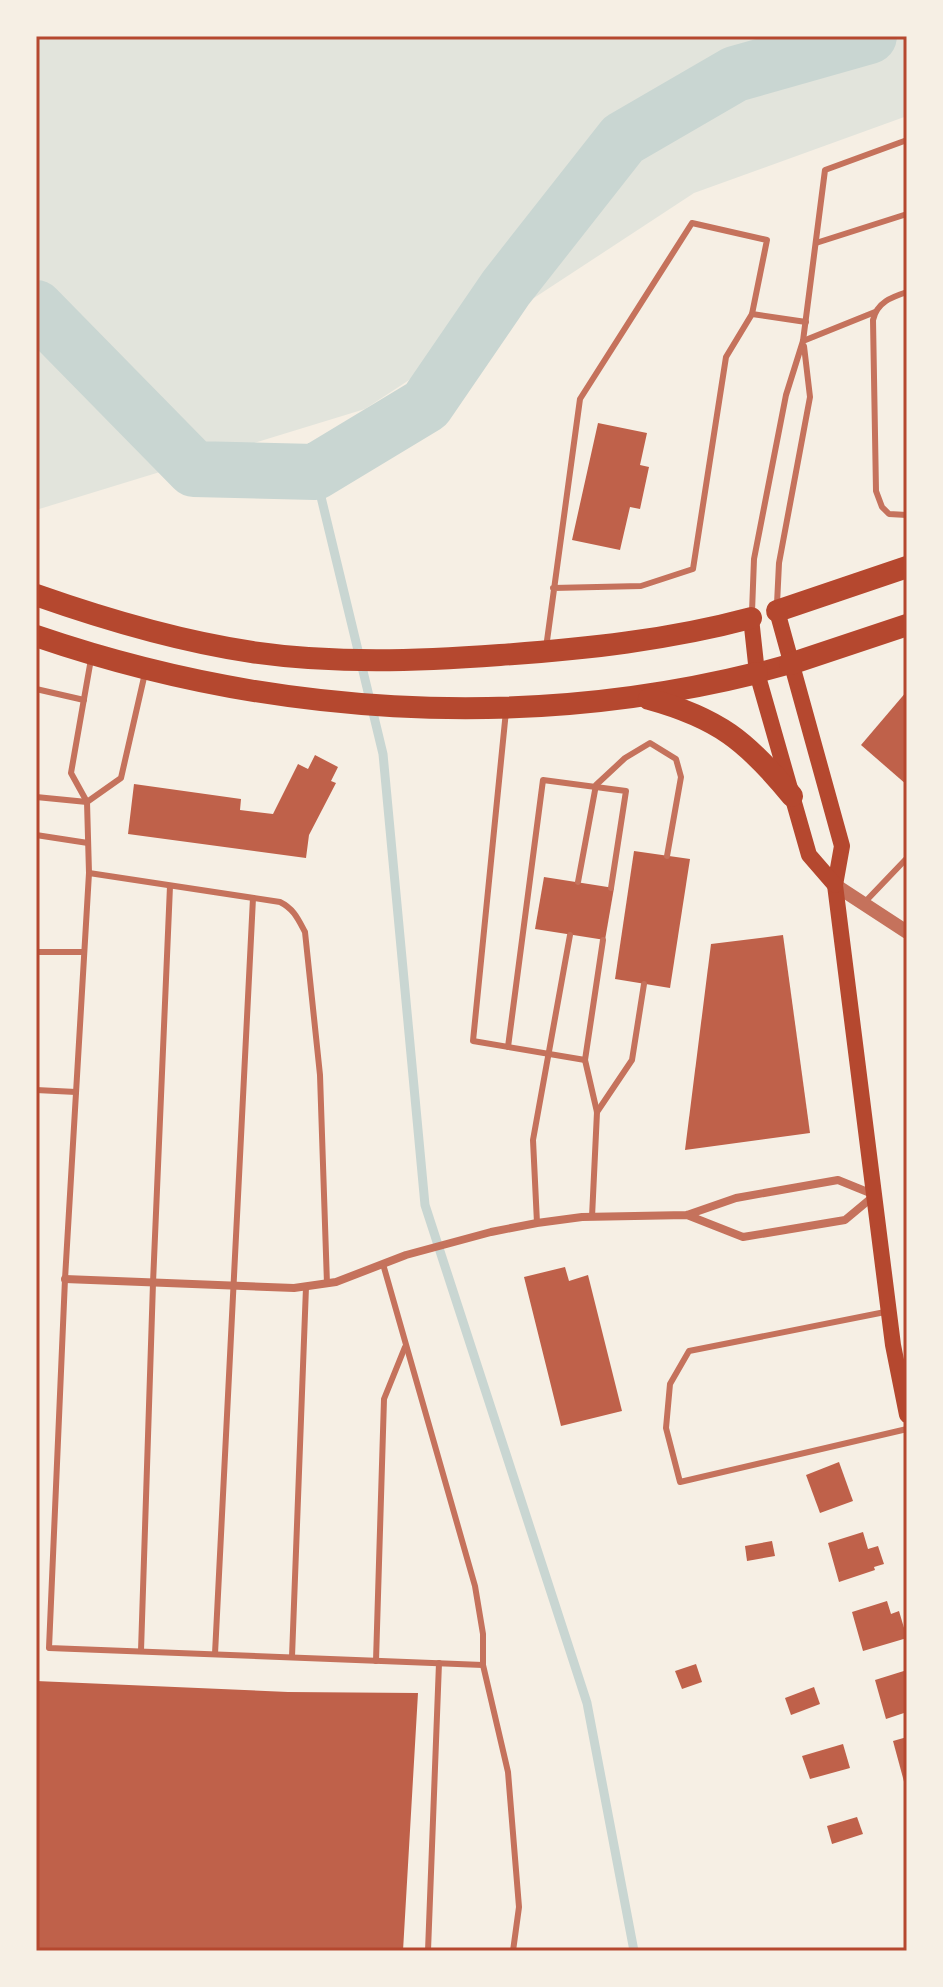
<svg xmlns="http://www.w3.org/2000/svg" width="943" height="1987" viewBox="0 0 943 1987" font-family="Barlow,sans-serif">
  <rect width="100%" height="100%" fill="#f6efe4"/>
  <path fill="#e2e4dc" d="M36,36H907V116L694,193L365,409L36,510Z"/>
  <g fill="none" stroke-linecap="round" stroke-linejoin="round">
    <path stroke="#c9d6d2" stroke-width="9" d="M315,472L383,754L425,1205L587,1703L634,1951"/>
    <path stroke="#c9d6d2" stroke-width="56" d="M36,308L194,469L315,472L426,405L506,288L623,139L735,74L869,36"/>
  </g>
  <g fill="#bf614a">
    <path d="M598,423L647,433L640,465L649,467L640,509L630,507L620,550L572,540Z"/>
    <path d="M907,691V785L861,745Z"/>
    <path d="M315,755L338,767L331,781L336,783L309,835L306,858L128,834L134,784L241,799L240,810L273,814L298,764L308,769Z"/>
    <path d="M634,851L690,859L670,988L615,979Z"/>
    <path d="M544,877L614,888L605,940L535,929Z"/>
    <path d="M783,935L810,1133L685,1150L711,944Z"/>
    <path d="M565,1267L569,1281L588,1275L622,1411L561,1426L524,1277Z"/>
    <path d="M839,1462L853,1501L820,1513L806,1475Z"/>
    <path d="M863,1532L868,1549L878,1546L884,1564L874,1567L875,1570L839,1582L828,1543Z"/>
    <path d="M772,1541L775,1556L747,1561L745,1546Z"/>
    <path d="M887,1601L891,1614L899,1611L907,1638L863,1651L852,1612Z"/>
    <path d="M696,1664L702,1682L682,1689L675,1671Z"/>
    <path d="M907,1670V1712L886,1719L875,1680Z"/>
    <path d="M36,1681L288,1692L418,1693L403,1951H36Z"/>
    <path d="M814,1687L820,1704L791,1715L785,1698Z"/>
    <path d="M907,1737V1788L906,1789L893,1741Z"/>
    <path d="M843,1744L850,1768L810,1779L802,1756Z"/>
    <path d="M857,1817L863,1834L832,1844L827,1826Z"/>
  </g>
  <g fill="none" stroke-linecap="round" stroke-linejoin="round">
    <g stroke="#c5725c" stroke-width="6">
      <path d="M816,243L907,214"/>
      <path d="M907,292C892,297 877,302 873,320L876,491L882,507L889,514L907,515"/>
      <path d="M752,314L806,322"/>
      <path d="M803,341L875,312"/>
      <path d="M777,604L779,563L810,397L804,346"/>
      <path d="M752,612L754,559L786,395L803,341L825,170L907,140"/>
      <path d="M546,648L580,399L692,223L767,240L752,314L726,357L693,569L641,586L553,588"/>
      <path d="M91,659L71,773L87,802L89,873L65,1279L49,1648L483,1665"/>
      <path d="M36,689L84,700"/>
      <path d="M506,711L473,1041L585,1060L603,940"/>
      <path d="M36,797L87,802L121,778L145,673"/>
      <path d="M36,835L88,843"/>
      <path d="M89,873L280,902C294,909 298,919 305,932L320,1075L327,1284"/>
      <path d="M578,882L596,785L625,758L650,743L676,759L681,777L667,856"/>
      <path d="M864,903L907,858"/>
      <path d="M36,952H84"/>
      <path d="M508,1047L543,780L626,791L611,888"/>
      <path d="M585,1060L597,1112L592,1217"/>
      <path d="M36,1090L76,1092"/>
      <path d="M597,1112L632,1060L644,984"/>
      <path d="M537,1223L533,1140L570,935"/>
      <path d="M383,1264L475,1586L483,1634V1665L508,1772L519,1907L513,1951"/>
      <path d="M885,1312L689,1351L670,1384L666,1428L680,1482L907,1429"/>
      <path d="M141,1651L153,1283L170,886"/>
      <path d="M215,1654L253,898"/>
      <path d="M292,1657L306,1287"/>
      <path d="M376,1661L384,1399L405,1347"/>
      <path d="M428,1951L439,1663"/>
    </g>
    <path stroke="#c5725c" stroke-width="8" d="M65,1279L294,1288L336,1282L406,1255L491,1232L537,1223L582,1217L687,1215L736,1198L838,1180L875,1195L845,1220L743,1237L687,1215"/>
    <path stroke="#c5725c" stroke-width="14" d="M835,885L907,932"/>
    <g stroke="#b5482f" stroke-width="16">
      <path d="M777,611L842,846L835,885L893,1345L907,1415"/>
      <path d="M751,618L757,673L809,855L835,885"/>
    </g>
    <path stroke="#b5482f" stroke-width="20" d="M757,673L790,664"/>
    <g stroke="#b5482f" stroke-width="22">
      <path d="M36,595C107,620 178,641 252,652C335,664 418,661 500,655C585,649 669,640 751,618"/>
      <path d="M777,611L907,567"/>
      <path d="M36,636C267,715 519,732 757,673"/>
      <path d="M790,664L907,625"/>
      <path d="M649,699C718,718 747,741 792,796"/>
    </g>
  </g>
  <rect width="943" height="1987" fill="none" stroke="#f6efe4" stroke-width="76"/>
  <rect x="38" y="38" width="867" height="1911" fill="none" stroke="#b5482f" stroke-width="3"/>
</svg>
